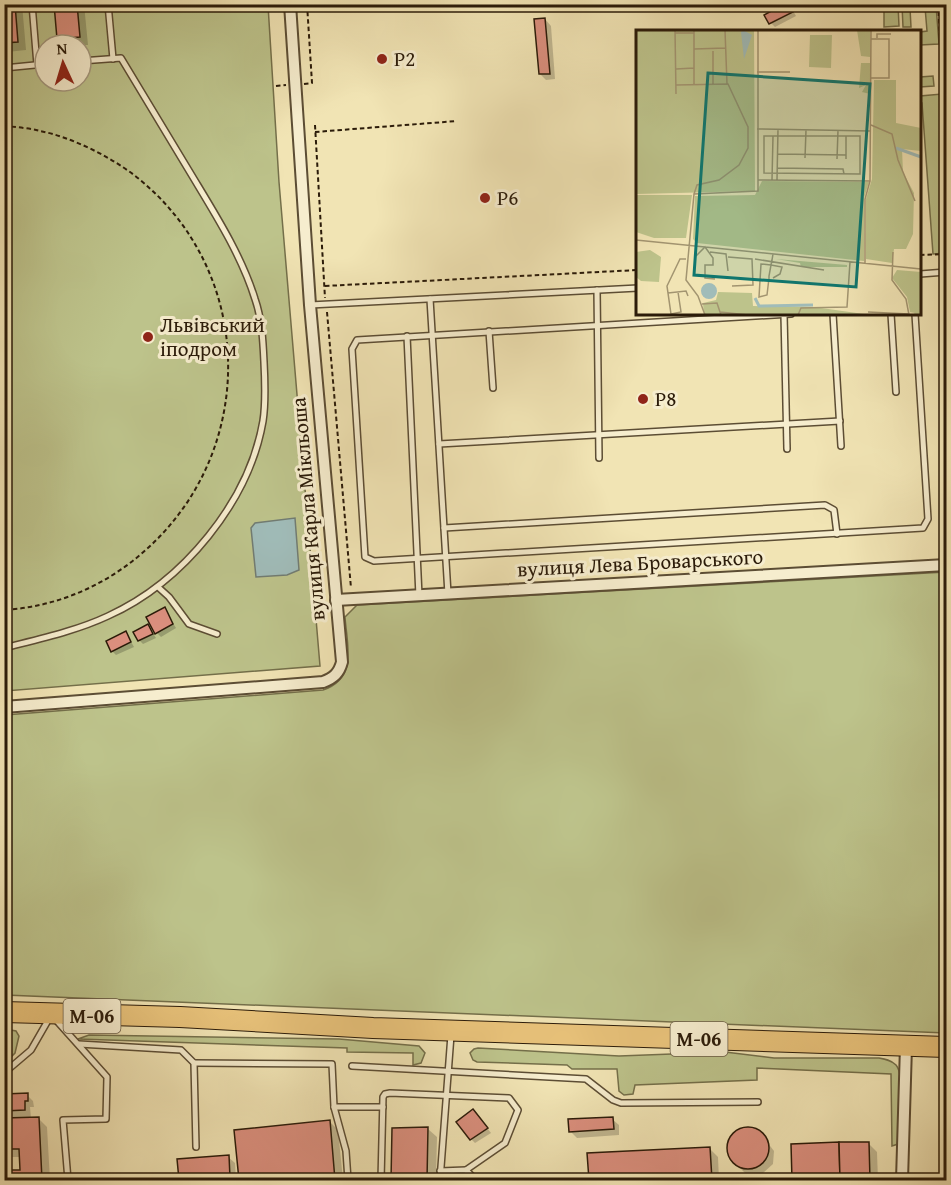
<svg xmlns="http://www.w3.org/2000/svg" width="951" height="1185" viewBox="0 0 951 1185" font-family="'Gentium Book Plus',serif">
  <rect width="100%" height="100%" fill="#f1e4b4"/>
  <filter id="stains"><feTurbulence type="fractalNoise" baseFrequency=".00333" numOctaves="4"/><feColorMatrix values="0 0 0 0 .2 0 0 0 0 .09 0 0 0 0 .02 0 0 0 .5 -.17"/></filter>
  <radialGradient id="worn" r=".72"><stop offset=".6" stop-color="#630" stop-opacity="0"/><stop offset="1" stop-color="#630" stop-opacity=".3"/></radialGradient>
  <g fill="#bdc38b" stroke="#746f4a" stroke-width="1.5" fill-rule="evenodd">
    <path d="M4,5H268L279,182L320,666L5,691ZM45,45H81V81H45Z"/>
    <path d="M884,5H898L899,26L884,27Z"/>
    <path d="M902,5H936L939,44L920,45V32L927,31L925,7L910,8L911,27H903Z"/>
    <path d="M940,5H946V57H943Z"/>
    <path d="M933,76L934,86L920,87V77Z"/>
    <path d="M942,94L946,156V253L933,254L922,103H920V96Z"/>
    <path d="M946,572V1033L5,995V715L323,690C358,678 347,646 345,617L357,605Z"/>
    <path d="M5,1029L16,1031L19,1036L15,1053L11,1057L5,1058Z"/>
    <path d="M89,1035L339,1039L419,1046L425,1053L421,1063L413,1065V1053L347,1052V1048L78,1039Z"/>
    <path d="M478,1048L619,1056L725,1052L774,1058H879C885,1059 891,1060 896,1065C906,1077 900,1125 900,1141L898,1144L892,1146L891,1074L757,1068V1080L635,1085L633,1094L624,1095L619,1091L617,1069H572L567,1065L477,1062L473,1060L470,1053L474,1049Z"/>
  </g>
  <path fill="#a0bcb9" stroke="#717c73" stroke-width="1.5" d="M295,518L299,570L287,575L256,577L251,528L255,523Z"/>
  <g fill="#0003" fill-rule="evenodd">
    <path d="M4,4H22L26,50L7,52L4,49Z"/>
    <path d="M55,4H84L88,45H65L58,38Z"/>
    <path d="M580,4H758L597,12Z"/>
    <path d="M789,4L796,16L775,27L771,23Z"/>
    <path d="M545,19L551,26L555,79L546,80L540,74Z"/>
    <path d="M164,609L176,628L161,637L157,633Z"/>
    <path d="M148,626L156,638L143,644L139,640Z"/>
    <path d="M126,633L134,647L116,655L112,651Z"/>
    <path d="M4,1067L9,1071L10,1095H27L33,1101L34,1107H30L31,1118H38L47,1127L50,1180H4ZM9,1157H21V1171H9Z"/>
    <path d="M477,1115L491,1133L475,1143L471,1139Z"/>
    <path d="M612,1119L619,1125V1135L577,1138L570,1131Z"/>
    <path d="M330,1122L338,1130L343,1180H241L235,1131Z"/>
    <path d="M747,1128L760,1133L774,1151L773,1164L763,1173L758,1175L745,1173L729,1157L728,1151L730,1138L735,1133Z"/>
    <path d="M394,1129H428L437,1137L436,1180H392Z"/>
    <path d="M868,1143L877,1152L878,1180H793L792,1145Z"/>
    <path d="M709,1148L718,1157L719,1180H590L589,1155Z"/>
    <path d="M228,1157L235,1163L236,1180H181L179,1160Z"/>
  </g>
  <g fill="#db8f7e" stroke="#2b1b09" stroke-width="1.5">
    <path d="M4,4H15L18,42L4,43Z"/>
    <path d="M54,4H77L80,37L57,39Z"/>
    <path d="M784,4H790L793,12L769,24L764,15Z"/>
    <path d="M545,18L550,74H539L534,19Z"/>
    <path d="M165,607L173,624L155,634L146,617Z"/>
    <path d="M148,624L153,634L138,641L133,632Z"/>
    <path d="M126,631L131,642L111,652L106,641Z"/>
    <path d="M28,1093V1101H25V1110L4,1111V1094Z"/>
    <path d="M473,1109L488,1128L470,1140L456,1122Z"/>
    <path d="M39,1117L42,1180H4V1170H20L19,1149H4V1118Z"/>
    <path d="M613,1117L614,1129L569,1132L568,1119Z"/>
    <path d="M330,1120L335,1180H239L234,1130Z"/>
    <circle cx="748" cy="1148" r="21"/>
    <path d="M428,1127L427,1180H391L392,1128Z"/>
    <path d="M839,1142L840,1180H792L791,1144Z"/>
    <path d="M839,1142H869L870,1180H840Z"/>
    <path d="M710,1147L712,1180H589L587,1153Z"/>
    <path d="M229,1155L230,1178L179,1180L177,1159Z"/>
    <path d="M770,1178V1180H719Z"/>
  </g>
  <g fill="none" stroke-linecap="round" stroke-linejoin="round">
    <g stroke="#5c4d34" stroke-width="8">
      <g id="lane">
        <path d="M32,4L37,65"/>
        <path d="M108,4L113,59"/>
        <path d="M4,68L45,64"/>
        <path d="M920,274L946,272"/>
        <path d="M597,290L599,458"/>
        <path d="M430,299L448,594"/>
        <path d="M310,305L638,288"/>
        <path d="M784,314L787,449"/>
        <path d="M791,314L357,340L352,349L365,557L374,561L923,528L928,519L915,314"/>
        <path d="M833,314L841,446"/>
        <path d="M891,314L896,392"/>
        <path d="M489,331L493,388"/>
        <path d="M407,336L419,596"/>
        <path d="M439,444L840,421"/>
        <path d="M444,528L825,505L834,510L837,534"/>
        <path d="M158,587L169,597L189,624L217,634"/>
        <path d="M4,648C39,639 76,631 108,616C183,582 249,502 263,421C266,402 265,381 264,362C263,341 262,319 255,299C242,257 217,217 194,179C169,138 145,98 121,58L81,61"/>
        <path d="M56,1020L107,1077L106,1119L63,1120L68,1180"/>
        <path d="M79,1044L181,1050L194,1063L196,1147"/>
        <path d="M194,1063L332,1064L334,1107L346,1151L348,1180"/>
        <path d="M352,1066L586,1079L613,1100L621,1103L758,1102"/>
        <path d="M4,1073L31,1050L50,1017"/>
        <path d="M334,1107H383"/>
        <path d="M440,1171L466,1170L476,1180"/>
        <path d="M381,1180L383,1097L385,1094L390,1093L509,1098L518,1110L505,1143L466,1170"/>
        <path d="M440,1180L451,1035"/>
      </g>
    </g>
    <g stroke="#5c4d34" stroke-width="14">
      <g id="street">
        <path d="M336,600L946,565"/>
        <path d="M4,707L323,682C334,678 339,673 342,662L310,305L290,4"/>
        <path d="M902,1180L906,1046"/>
      </g>
    </g>
    <g stroke="#2b1b09" stroke-width="22">
      <path id="highway" d="M4,1012L180,1017L373,1028L946,1047"/>
    </g>
    <g stroke="#2b1b09" stroke-width="2" stroke-dasharray="4.5 3" stroke-linecap="butt">
      <path d="M938,4L946,133"/>
      <path d="M304,84L312,83L307,4"/>
      <path d="M276,86L286,85"/>
      <path d="M315,125L325,298"/>
      <path d="M4,126C16,127 29,128 40,131C71,137 109,156 134,175C258,271 259,455 140,555C102,587 55,607 4,610"/>
      <path d="M315,132L457,121"/>
      <path d="M920,255L946,254"/>
      <path d="M325,286L638,270"/>
      <path d="M327,312L351,588"/>
    </g>
    <use href="#lane" stroke="#f6edce" stroke-width="5"/>
    <use href="#street" stroke="#f6edce" stroke-width="10"/>
    <use href="#highway" stroke="#e8c27a" stroke-width="20"/>
  </g>
  <g fill="#8f2418" stroke="#f6edce" stroke-width="2">
    <circle cx="382" cy="59" r="6"/>
    <circle cx="485" cy="198" r="6"/>
    <circle cx="148" cy="337" r="6"/>
    <circle cx="643" cy="399" r="6"/>
  </g>
  <g text-anchor="middle" stroke-width="6" stroke-linejoin="round" paint-order="stroke">
    <g fill="#f6edce" stroke="#685a44" stroke-width="1.5">
      <rect x="63.5" y="999" width="57" height="34" rx="4.5"/>
      <rect x="670.5" y="1022" width="57" height="34" rx="4.5"/>
    </g>
    <g font-size="20" font-weight="bold" fill="#2b1b09">
      <text x="92" y="1023">М-06</text>
      <text x="699" y="1046">М-06</text>
    </g>
    <g font-size="21" fill="#2b1b09" stroke="#f6edce" text-anchor="start">
      <text x="394" y="66">P2</text>
      <text x="497" y="205">P6</text>
      <text x="160" y="332">Львівський<tspan x="160" dy="24">іподром</tspan></text>
      <text x="655" y="406">P8</text>
    </g>
    <g font-size="21" fill="#2b1b09" stroke="#f6edce">
      <text transform="translate(308 509) rotate(-95)" y="7">вулиця Карла Мікльоша</text>
      <text transform="translate(640 563) rotate(-3)" y="7">вулиця Лева Броварського</text>
    </g>
  </g>
  <g transform="translate(636 30)">
    <rect width="285" height="285" fill="#f1e4b4"/>
    <path d="M0,0H118L119,161L0,164ZM221,0H234V27L225,26ZM174,5H196L195,38L173,37ZM225,33H234V64L226,62L230,55L223,58ZM238,50H260V93L285,98V121L266,119L267,142L278,163L277,204L270,219H258L256,233L230,229V169L236,149ZM126,151L233,152L228,168V231L61,213L57,209L59,166L119,165ZM0,165H56L50,208H18L0,202ZM14,220L25,227L23,252L5,251L0,247V222ZM140,229L211,235V249V237H165L164,233ZM261,240L285,242V285H276L279,283L274,282L271,267L256,248ZM82,262L116,263L117,276L178,277L235,285H68L67,273L80,270Z" fill="#bdc38b"/>
    <path d="M107,0L116,5L108,29L105,2ZM65 261a8 8 0 1 1 16 0a8 8 0 1 1-16 0Z" fill="#a0bcb9"/>
    <path fill="none" stroke="#a0bcb9" stroke-width="3" d="M260,118L285,127M119,268L123,276L177,275"/>
    <path fill="none" stroke="#a29470" stroke-width="1.5" d="M39,0L40,64M58,0V55M89,0L91,54M39,3H58M241,8V4H255M58,19L90,18M77,21V55M40,39L58,38M121,42H154M235,48H253V9H235M40,55L92,54L112,97V118L103,135L83,150L61,155L58,164M235,95L256,104L262,130L279,171M121,99L235,101M128,106H224V144L128,143ZM141,124L210,125M169,128L170,100M201,129L202,100M210,129V106M141,138L207,139L208,144M122,150L234,151L235,0M136,150L137,106M141,150L142,99M0,210L285,239M74,222L90,224L92,241M257,222L256,250L270,269L273,285M137,224L136,230L135,235L133,246V248L131,265L123,267L125,234L135,235L146,237L144,244L137,248M60,226L69,217L77,228V235H69V248L79,249M92,227L116,229L117,255L96,256M119,229L188,240M229,233V169L234,151M42,262L45,282L35,284L31,256L44,229H50M32,263L50,261L52,266M66,274L81,273L85,285M84,282L112,285M232,282L273,284M69,285L62,266L50,250L58,164L122,161V0M162,285L165,278L211,277L214,232"/>
    <path fill="#0f766e" fill-opacity="0.15" stroke="#0f766e" stroke-width="3" d="M72,43L234,54L220,257L58,245Z"/>
    <rect width="285" height="285" fill="none" stroke="#2b1b09" stroke-width="3"/>
  </g>
  <rect width="951" height="1185" fill="none" stroke="#f1e4b4" stroke-width="24"/>
  <rect x="6" y="6" width="939" height="1173" fill="none" stroke="#2b1b09" stroke-width="3"/>
  <rect x="12" y="12" width="927" height="1161" fill="none" stroke="#2b1b09" stroke-width="1.5"/>
  <g transform="translate(63 63) rotate(356)"><circle r="28" fill="#f6edce" stroke="#a5997f" stroke-width="1.5"/>
  <path d="M0-4.5L10 22L0 15L-10 22Z" fill="#8f2418"/>
  <text y="-9" font-size="16" font-weight="bold" text-anchor="middle" fill="#2b1b09">N</text>
  </g>
  <rect width="100%" height="100%" filter="url(#stains)"/>
  <rect width="100%" height="100%" fill="url(#worn)"/>
</svg>
